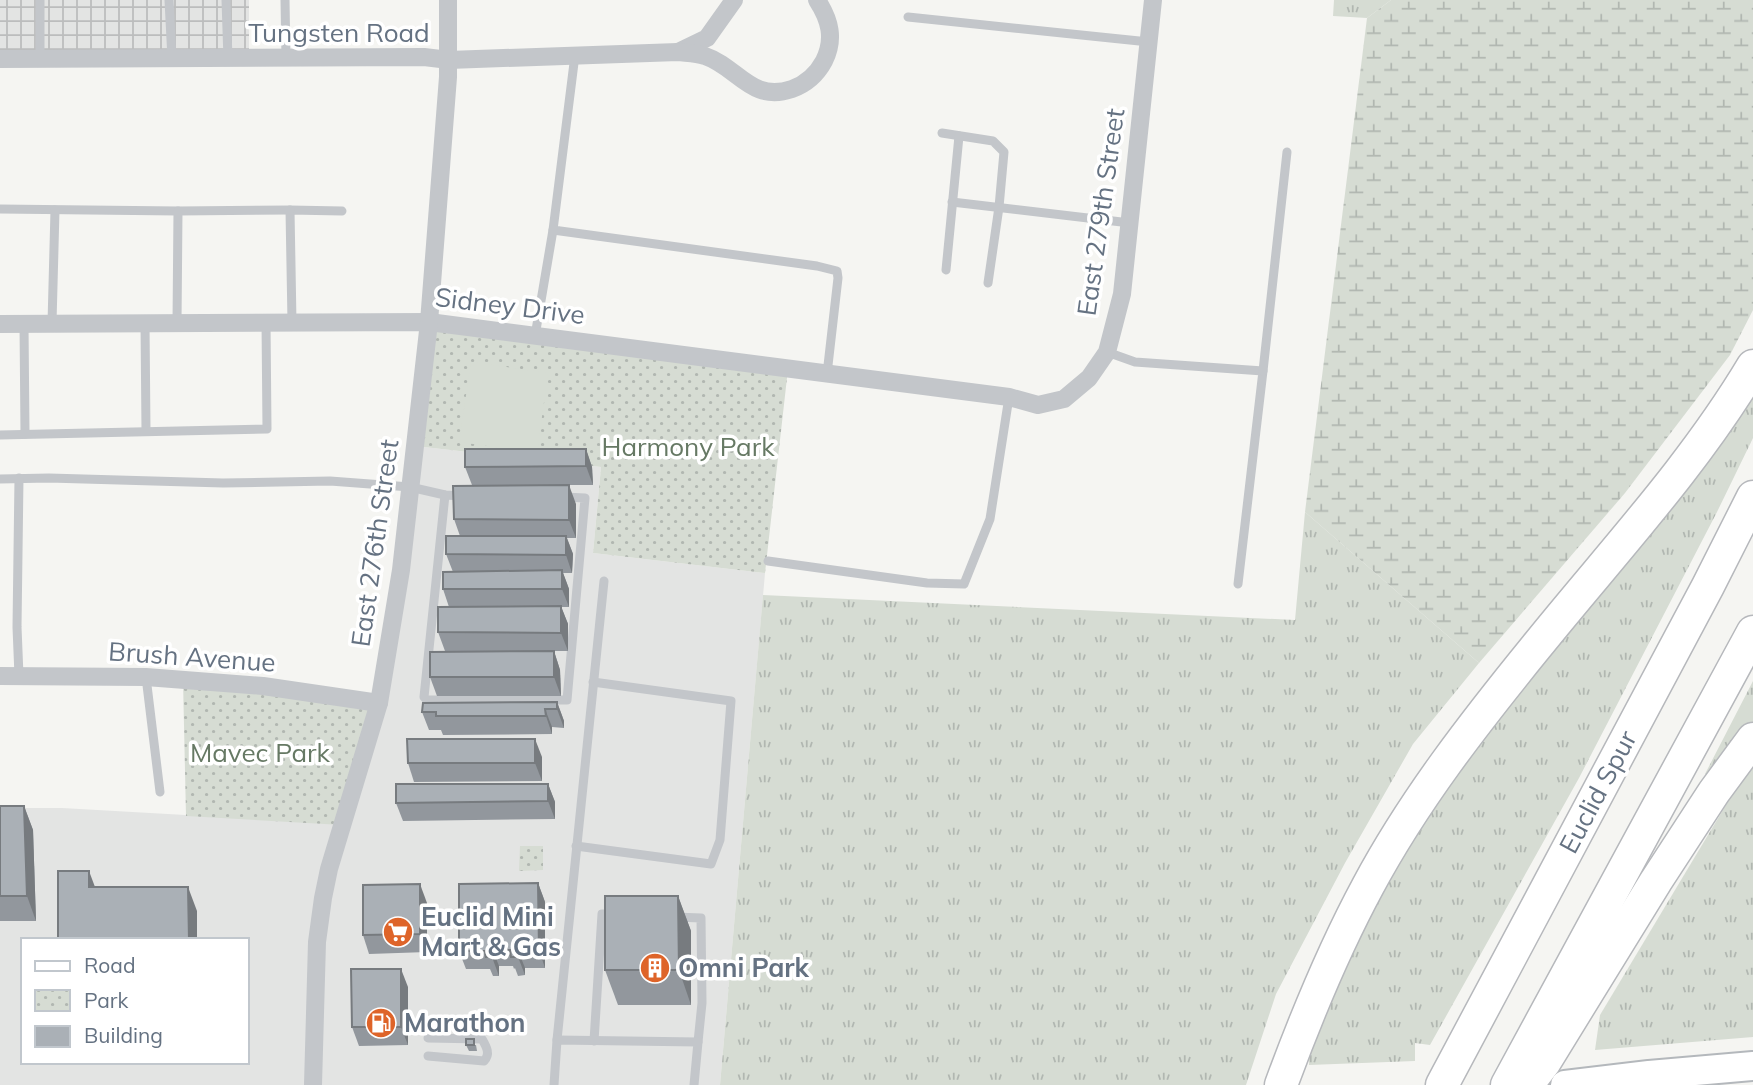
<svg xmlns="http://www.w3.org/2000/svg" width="1753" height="1085" viewBox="0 0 1753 1085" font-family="Mulish,sans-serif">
  <defs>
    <pattern id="industrial-grid" width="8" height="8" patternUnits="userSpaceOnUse" patternTransform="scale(1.75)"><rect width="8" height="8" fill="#e3e4e3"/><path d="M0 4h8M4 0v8" fill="none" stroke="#bcbdbd"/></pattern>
    <pattern id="grass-tufts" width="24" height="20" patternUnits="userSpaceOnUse" patternTransform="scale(1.75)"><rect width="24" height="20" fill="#d6dcd3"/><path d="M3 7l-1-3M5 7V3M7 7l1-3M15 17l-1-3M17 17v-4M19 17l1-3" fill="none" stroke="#b1b7b1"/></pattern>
    <pattern id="wetland-marsh" width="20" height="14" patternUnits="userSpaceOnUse" patternTransform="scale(1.75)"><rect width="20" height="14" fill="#d6dcd3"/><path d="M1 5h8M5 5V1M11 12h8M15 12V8" fill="none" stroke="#b1b7b1"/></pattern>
    <pattern id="park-dots" width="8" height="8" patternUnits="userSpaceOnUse" patternTransform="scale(1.75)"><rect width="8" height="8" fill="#d6dcd3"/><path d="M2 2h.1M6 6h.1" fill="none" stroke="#b1b7b1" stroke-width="1.8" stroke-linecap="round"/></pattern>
  </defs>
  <rect width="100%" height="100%" fill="#f5f5f2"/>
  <path fill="#e3e4e3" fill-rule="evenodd" d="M415,446L601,467L593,553L765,573L720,1085H0V808H62L342,824L379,703ZM23,940H247V1062H23Z"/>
  <rect fill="url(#industrial-grid)" x="0" y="0" width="249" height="59"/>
  <g fill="url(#grass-tufts)">
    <path d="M1334,0H1391L1367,18L1333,16Z"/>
    <path d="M1753,384V438L1717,512L1579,778L1430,1045L1415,1043V1061L1309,1065V1049L1349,954L1401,851L1466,758Z"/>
    <path d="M1305,512L1479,663L1413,744L1345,863L1276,994L1246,1085H720L763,595L1295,620Z"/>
    <path d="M1753,681V722L1744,731L1715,778L1705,774Z"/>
    <path d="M1753,760V1037L1595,1050L1600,1015Z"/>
  </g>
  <path fill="url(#wetland-marsh)" d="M1391,0H1753V310L1730,355L1625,493L1479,663L1305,512L1367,18Z"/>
  <g fill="url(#park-dots)">
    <path d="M429,322L788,369L765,573L593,553L601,467L415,446Z"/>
    <path d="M183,680L379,703L342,825L186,816Z"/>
    <path d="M520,846H543V870L519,871Z"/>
  </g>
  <path fill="#d6dcd3" d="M471,362L548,373L537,453L459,442Z"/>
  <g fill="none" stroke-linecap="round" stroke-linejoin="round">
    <g stroke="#b4b8bc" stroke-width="32">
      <path id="primary" d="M1565,1085L1649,1075L1753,1066"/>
    </g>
    <g stroke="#b6b8bc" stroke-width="35">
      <g id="highway">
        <path d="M1281,1085C1306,1017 1334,949 1368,886C1414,800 1475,722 1536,647C1610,555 1692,468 1753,366"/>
        <path d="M1442,1085L1708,586L1753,497"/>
        <path d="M1507,1085L1753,632"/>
        <path d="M1527,1085L1544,1063L1656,881L1714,792L1753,739"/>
      </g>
    </g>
    <g stroke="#c3c6ca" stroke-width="9">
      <path d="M169,0L172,59"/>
      <path d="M226,0L228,59"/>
      <path d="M285,0L286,59"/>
      <path d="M908,17L1149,42"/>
      <path d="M575,55L553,230L817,266L837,271L838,278L827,374"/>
      <path d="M40,59V0"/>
      <path d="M942,133L993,141L1004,152L999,207L988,283"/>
      <path d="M952,202L1130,223"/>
      <path d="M0,209L178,211"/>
      <path d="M946,270L959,136"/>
      <path d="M292,322L290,210L342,211"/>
      <path d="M52,323L55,210"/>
      <path d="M145,323L146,431"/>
      <path d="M177,323L178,211L290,210"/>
      <path d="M24,324L25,434"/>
      <path d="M535,336L553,230"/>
      <path d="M1107,352L1135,362L1263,371L1238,584"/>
      <path d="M1263,371L1287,152"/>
      <path d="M0,435L267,429L266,322"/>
      <path d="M0,479L49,478L223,483L330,481L410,487L445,495L462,496"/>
      <path d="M445,495L424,697L427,700H567L585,498L564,497"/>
      <path d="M768,561L927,583L964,584L990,519L1009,397"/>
      <path d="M19,676L17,627L19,478"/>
      <path d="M146,677L160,792"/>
      <path d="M576,846L711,864L720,840L731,701L593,682"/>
      <path d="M675,917L701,918L702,1003L698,1042"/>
      <path d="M557,1040L604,581"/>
      <path d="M594,1041L602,914H616"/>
      <path d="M428,1056L484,1061C491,1054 486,1046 482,1039L428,1038"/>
      <path d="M554,1085L557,1040L698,1042L694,1085"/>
    </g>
    <g stroke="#c3c6ca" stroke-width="18">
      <path d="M678,52L707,38L734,0"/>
      <path d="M0,59L424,57L449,60L678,52C686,53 697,53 705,56C738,67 751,103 792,89C806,84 817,74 824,61C835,39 830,20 817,0"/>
      <path d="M0,324L429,322L1009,397L1038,405L1064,399L1089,378L1107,352L1122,294L1153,0"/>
      <path d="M0,676L146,677L263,686L379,703"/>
      <path d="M313,1085L317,942L323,898L329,869L379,703L401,570L429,322L448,77V0"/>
    </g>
    <use href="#primary" stroke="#fff" stroke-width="28"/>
    <use href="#highway" stroke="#fff" stroke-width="32"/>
  </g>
  <g fill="#92979d">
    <path d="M586,449L592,467L593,485H472L465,467Z"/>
    <path d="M576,504V538H567L573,554L572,573H563L569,589V607H561L568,624V651H445L438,632L449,607L443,589L453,572L446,554L460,536L454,519Z"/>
    <path d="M554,651L560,670L561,696H437L430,677Z"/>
    <path d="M557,702L564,721V728L552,727V734L443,735L441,730H429L422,712Z"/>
    <path d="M542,757V781L414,782L408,763Z"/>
    <path d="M548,784L555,802V819L403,821L396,803Z"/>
    <path d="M0,806H24L33,830L36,921H0Z"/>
    <path d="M538,883L545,902V968H525V975L518,976L515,968L514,969L513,966H499V976H493L490,969H466L459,951Z"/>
    <path d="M678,896L691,931V1005H618L605,970Z"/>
    <path d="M427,903V952L369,954L363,935Z"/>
    <path d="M408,987V1045L359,1046L352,1027Z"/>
    <path d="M466,1045H476L477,1051H469Z"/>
  </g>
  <g fill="#777b7f">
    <path d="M586,449L592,467L593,485L586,466Z"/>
    <path d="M569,485L576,504V538L569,520Z"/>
    <path d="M566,536L573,554L572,573L566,555Z"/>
    <path d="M562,570L569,589V607L562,589Z"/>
    <path d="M561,606L568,624V651L561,633Z"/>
    <path d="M554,651L560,670L561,696L554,677Z"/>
    <path d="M557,702L564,721V728L557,709Z"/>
    <path d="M545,709L552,727V734L546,716Z"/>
    <path d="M535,739L542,757V781L535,763Z"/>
    <path d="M548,784L555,802V819L548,801Z"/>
    <path d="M24,806L33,830L36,921L27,896Z"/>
    <path d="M89,871L98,895L89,887Z"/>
    <path d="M538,883L545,902V968L539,950Z"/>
    <path d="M420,884L427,903V952L420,934Z"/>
    <path d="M188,887L197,911V940H189Z"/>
    <path d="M678,896L691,931V1005L679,970Z"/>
    <path d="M492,948L499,966V976L492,957Z"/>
    <path d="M518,950L525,968V975L518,957Z"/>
    <path d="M401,969L408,987V1045L401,1027Z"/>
  </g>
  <g fill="#aab0b6" stroke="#777b7f" stroke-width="2">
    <path d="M465,449H586V466L465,467Z"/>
    <path d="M569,485V520L454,519L453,486Z"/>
    <path d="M446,536H566V555L446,554Z"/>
    <path d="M562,570V589H443V572Z"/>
    <path d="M561,606V633L438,632V607Z"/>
    <path d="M554,651V677H430V652Z"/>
    <path d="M557,702V709H545L546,716H436V712H422L423,703Z"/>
    <path d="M407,739H535V763H408Z"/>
    <path d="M396,784H548V801L396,803Z"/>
    <path d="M0,806H24L27,896H0Z"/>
    <path d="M58,871H89V887H188L189,940H58Z"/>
    <path d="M538,883L539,950H518V957H511L510,950H507V948H492V957H486L485,951H459V884Z"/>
    <path d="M420,884V934L363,935V885Z"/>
    <path d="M605,896H678L679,970H605Z"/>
    <path d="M351,969H401V1027H352Z"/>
    <rect x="466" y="1039" width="8" height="6"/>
  </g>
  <defs>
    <g id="supermarket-disc" transform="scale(1.575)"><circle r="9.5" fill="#de6429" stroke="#fff"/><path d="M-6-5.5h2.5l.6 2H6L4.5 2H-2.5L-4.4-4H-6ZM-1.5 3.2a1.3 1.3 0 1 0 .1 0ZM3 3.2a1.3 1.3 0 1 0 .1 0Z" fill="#fff"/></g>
    <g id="building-disc" transform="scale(1.575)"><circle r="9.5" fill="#de6429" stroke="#fff"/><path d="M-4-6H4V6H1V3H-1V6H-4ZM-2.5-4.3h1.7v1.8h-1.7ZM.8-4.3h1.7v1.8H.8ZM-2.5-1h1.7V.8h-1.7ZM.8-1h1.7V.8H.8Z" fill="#fff"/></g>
    <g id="fuel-disc" transform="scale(1.575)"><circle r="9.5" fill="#de6429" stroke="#fff"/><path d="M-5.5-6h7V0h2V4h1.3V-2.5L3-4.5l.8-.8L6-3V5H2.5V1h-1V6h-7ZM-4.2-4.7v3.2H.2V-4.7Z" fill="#fff"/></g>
  </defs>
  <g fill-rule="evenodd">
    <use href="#supermarket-disc" x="398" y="932"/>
    <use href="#building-disc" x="655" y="968"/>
    <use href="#fuel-disc" x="381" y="1023"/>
  </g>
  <g text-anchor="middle" stroke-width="7" stroke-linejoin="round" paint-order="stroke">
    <g font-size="26" fill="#657282" stroke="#fff">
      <text x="339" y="42">Tungsten Road</text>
      <text transform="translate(1101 212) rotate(-82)" y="9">East 279th Street</text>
      <text transform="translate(510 306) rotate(7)" y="9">Sidney Drive</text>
      <text transform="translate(375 543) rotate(-82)" y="9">East 276th Street</text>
      <text transform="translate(192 657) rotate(4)" y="9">Brush Avenue</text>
      <text transform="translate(1598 792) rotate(-62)" y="9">Euclid Spur</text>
    </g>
    <g font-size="26" fill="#667964" stroke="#fff">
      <text x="688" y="456">Harmony Park</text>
      <text x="260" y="762">Mavec Park</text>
    </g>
    <g font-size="26" font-weight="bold" fill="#657282" stroke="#fff" text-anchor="start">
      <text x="421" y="926">Euclid Mini<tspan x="421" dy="30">Mart &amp; Gas</tspan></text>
      <text x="678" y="977">Omni Park</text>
      <text x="404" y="1032">Marathon</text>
    </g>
  </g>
  <rect x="21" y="938" width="228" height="126" fill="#ffffff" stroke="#c1c7cd" stroke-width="2"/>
  <rect x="35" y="961" width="35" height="10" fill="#ffffff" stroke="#c1c7cd" stroke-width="2"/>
  <text x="84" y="973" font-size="21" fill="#657282">Road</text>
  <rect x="35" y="990" width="35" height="21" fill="url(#park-dots)" stroke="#c1c7cd" stroke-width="2"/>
  <text x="84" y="1008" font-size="21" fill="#657282">Park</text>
  <rect x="35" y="1026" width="35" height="21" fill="#aab0b6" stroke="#c1c7cd" stroke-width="2"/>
  <text x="84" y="1043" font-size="21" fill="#657282">Building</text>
</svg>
